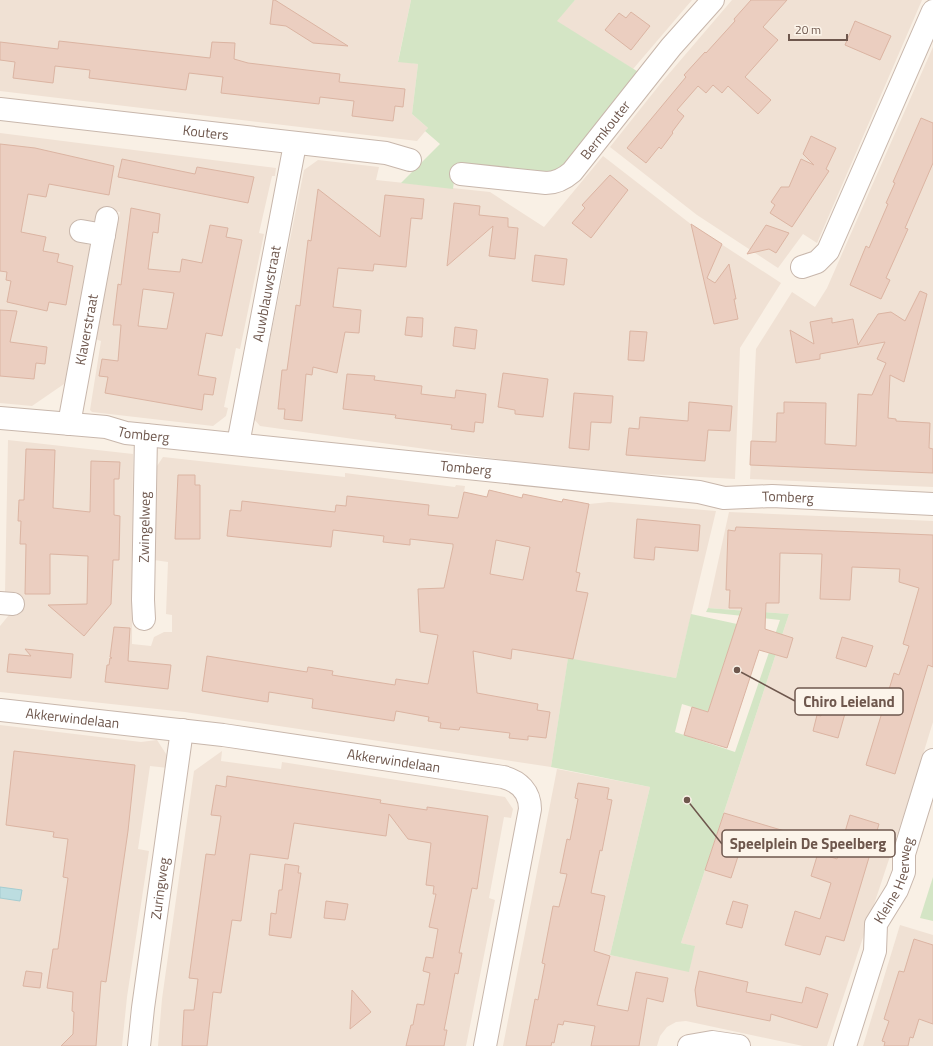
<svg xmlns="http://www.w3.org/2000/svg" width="933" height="1046" viewBox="0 0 933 1046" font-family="'Titillium Web',sans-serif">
  <rect width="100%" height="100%" fill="#f9f0e5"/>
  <g fill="#f0e1d4">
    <path d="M0,0H411L398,61L418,64L412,114L428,128L417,141L0,91Z"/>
    <path d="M575,0H692L633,69L556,21Z"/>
    <path d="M732,0H922L817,243L803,234L778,268L697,215L610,147L661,83Z"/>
    <path d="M933,47V487L750,479L756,349L792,292L815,307L827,288Z"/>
    <path d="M0,133L276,168L275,176H272L259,233L264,234L240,349L236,348L224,407L228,408L226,416L213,426L92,412L90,410L101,341L95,339L120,212L104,209L93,222L77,219L74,238L91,246L69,366L64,384L32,406L0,403Z"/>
    <path d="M603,156L692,225L781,283L740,348L735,479L577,470L260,426L254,419L304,170L318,160L379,167L376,180L490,192L544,227Z"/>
    <path d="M8,440L133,454L132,644L151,646L154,637L164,632H172V615L166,614L168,562L154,560L157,466L163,457L345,477V473L455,487L456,485L465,486L464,492L487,497L489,490L522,498L523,494L562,502L563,499L589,504L609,502L716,511L676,678L568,659L551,767L185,712L0,692V626L9,615L22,612V596L18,595L17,593H5Z"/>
    <path d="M729,512L933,521V722L912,790L827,1046H803L686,1021L676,1022L667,1027L660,1036L657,1046H503L557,769L650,787L610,955L689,971L694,946L681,943L789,614L708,608Z"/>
    <path d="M0,725L141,742L157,740L168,757V768L150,766L138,849L149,851L127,997L122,1046H0Z"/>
    <path d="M222,751L221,761L281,769L282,762L505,797L513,809L511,818L504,817L489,898L495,900L466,1046H158L162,999L194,771Z"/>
    <path d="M900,925L933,935V1046H863Z"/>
  </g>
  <g fill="#d4e5c5">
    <path d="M411,0H575L557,21L640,73L559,173L456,165L453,189L401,183L440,144L425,131L428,128L412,114L418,64L398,62Z"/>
    <path d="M708,608L789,614L681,943L695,946L689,972L610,955L650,787L551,767L568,658L676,678L691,614L737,624L708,712L682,704L675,732L735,752L780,620L706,612Z"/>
    <path d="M933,877V921L920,918Z"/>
  </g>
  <path fill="#bcdde0" stroke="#a4ccd0" d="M0,887L22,890L20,901L0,898Z"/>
  <g fill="#ebcec0" stroke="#dbb4a2" fill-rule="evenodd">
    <path d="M273,0H275L348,46L313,43L286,26L270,24Z"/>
    <path d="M751,0H787L763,27L778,40L745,77L771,100L758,114L728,86L722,93L713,85L706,93L698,86L677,110L684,116L672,132L673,133L661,149L659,147L646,163L627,148L686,77L684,75L705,52L706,53L735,21L734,19Z"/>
    <path d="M631,12L650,26L631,50L605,30L619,13L626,18Z"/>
    <path d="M855,21L891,36L880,60L845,45Z"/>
    <path d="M59,41L210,58L212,42L235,43L234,59L248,63L340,74L339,82L405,89L403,107L395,106L393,121L352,116L354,101L320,97L319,104L221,93L223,77L189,73L186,90L89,78L90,70L55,66L53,83L13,78L15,62L0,60V42L58,49Z"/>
    <path d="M921,118L933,123V163L905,228L908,229L886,278L890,280L881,299L850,285L866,246L869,248L888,204L886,203L895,183L893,182Z"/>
    <path d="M811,136L836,148L826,169L829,171L792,227L770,213L775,205L771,202L781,187H789L801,159L814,165L803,154Z"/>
    <path d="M0,144L35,148L114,166L109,195L49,184L46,197L28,194L21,232L46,237L43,251L59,254L57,262L73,266L66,305L49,302L47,311L7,302L11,281L6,280L7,272L0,271Z"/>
    <path d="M122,159L195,174L197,167L254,177L248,203L118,177Z"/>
    <path d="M610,175L628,190L591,238L572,223L585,208L582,205Z"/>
    <path d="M318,189L380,237L385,195L424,199L422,219L411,218L406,267L374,264L373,271L338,268L333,307L361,310L359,333L345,332L337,373L313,367L312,375L306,374L302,421L284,419L285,409H278L282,370H287L296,305L300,306L308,240L311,241Z"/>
    <path d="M454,203L480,206L479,215L508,218V227L518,228L515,259L489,256L493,226L447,266Z"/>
    <path d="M131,208L160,214L158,233L153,232L148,269L180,272L182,259L202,263L210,225L228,228L226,237L242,240L222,336L206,333L198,375L216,378L213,395L204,394L202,410L105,393L108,377L99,376L102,359L118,361L121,325H113L118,284L121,285ZM143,289L174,293L167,329L138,326Z"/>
    <path d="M691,224L722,244L707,278L715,283L729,264L736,299H734L738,319L714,324Z"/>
    <path d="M766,225L789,233L776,253L769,249L747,254Z"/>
    <path d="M535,255L567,259L564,285L532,281Z"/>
    <path d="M920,291L927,294L904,382L890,375L888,418L896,419V421L930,423L929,448L933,449V473L750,465L751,441L776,442L777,413H784V402L826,403L825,444L856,446L858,394L872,395L886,363L877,359L885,342L820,354V359L796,363L790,330L814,344L810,322L832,318V323L853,319L858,345L878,314L891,312L905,321Z"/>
    <path d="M0,310L17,311L10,342L47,347L45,364L36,363L34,379L0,376Z"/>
    <path d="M407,317L423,318L422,337L405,335Z"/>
    <path d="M455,327L477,330L475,349L453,346Z"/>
    <path d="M630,331L647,332L644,361L628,360Z"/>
    <path d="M503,373L548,379L543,417L515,414V410L498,407Z"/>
    <path d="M347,374L375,376L374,380L422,386L421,394L455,398L456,390L486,394L483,423L475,422L474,432L451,429L452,425L395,418L396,415L343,409Z"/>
    <path d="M574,393L613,396L611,423L591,422L589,450L569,448Z"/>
    <path d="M689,402L732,406L730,431L708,430L705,461L626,455L629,428L639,429L640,417L688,421Z"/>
    <path d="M26,449L55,450L53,508L90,512L91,461L120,462L119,479H114V515L120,516L119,560H113L111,604L84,636L48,605L87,604L88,556L50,554V594H25L26,544H20L21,521H18L19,500H24Z"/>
    <path d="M178,475H195V485H200V539H175Z"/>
    <path d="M489,490L522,498L523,494L562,502L563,499L589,504L576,572L580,573L576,591L588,593L573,659L512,649L511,659L473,651L477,693L538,704L537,710L550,712L546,738L528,736V740L509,738L510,733L460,727L459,730L440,728L441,723L428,721L429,717L396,711L394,721L312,708L313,699L269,692L268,702L202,691L207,656L307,672L308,667L333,671L332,675L395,685L396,679L428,684L438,635L420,632L418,589L444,588L453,547V544L410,539V545L383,542L384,536L333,530L331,547L227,536L230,510L241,511L242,501L335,512L336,505L346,506L347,496L429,505L428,515L458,518L464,492L487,497ZM496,540L530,547L523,580L490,574Z"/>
    <path d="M637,519L700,525L698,551L655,547L654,560L634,558Z"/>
    <path d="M736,527L933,535V667L928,665L895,774L866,765L894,673L899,675L909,646L903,644L919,588L899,582L900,569L852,567L850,600L820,599L822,554L780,553L779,603H766L765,629L793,638L787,658L759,650L727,748L684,735L692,707L708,712L742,608H729L730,590H726L728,530L735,531Z"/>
    <path d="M114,627L130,628L128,661L171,665L168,689L105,682L107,665H109L110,658H112L110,657Z"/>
    <path d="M842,637L873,646L866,667L836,658Z"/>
    <path d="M25,649L73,654L71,678L7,672L9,654L31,656Z"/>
    <path d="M825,703L846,710L838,738L813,731L817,715L821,716Z"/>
    <path d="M14,751L135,765L128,831L106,982L101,981L96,1046H61L73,1034L74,1012L72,1011L73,992L47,988L53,949H58L68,878L63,877L68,839L53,837L54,832L6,825Z"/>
    <path d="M227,776L381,800L380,803L427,810V807L488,816L477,889L472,888L459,953H462L458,974L455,973L448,1010L444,1030H447L444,1046H406L411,1025H413L417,1004L424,1005L430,973L423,971L426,957L433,958L438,929L429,927L436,894H433L434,886L426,885L431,843L408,839L389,814L386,836L294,823L288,859L250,854L241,921L232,920L221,993L213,992L207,1046H182L184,1010H194L198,979L189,978L206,854L215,855L221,816L211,815L216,785L226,787Z"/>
    <path d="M578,783L609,788L607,799L612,800L602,851L600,850L591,893L605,896L594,951L610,956L597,1005L628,1011L636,972L668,978L663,1002L647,998L639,1046H591L595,1026L564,1021L563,1025L558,1024L554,1043L552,1042L551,1046H526L535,999L538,1000L545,964L542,963L553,906L559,907L567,874L560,873L567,839L570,840L578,799L575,798Z"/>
    <path d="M724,813L788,832L780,856L742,844L731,878L705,870Z"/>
    <path d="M850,815L879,824L844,941L826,936L820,955L785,945L795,911L820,919L831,883L811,876L818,853L837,859Z"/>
    <path d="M285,864L299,866L298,873H301L291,938L269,935L271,913L276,914L279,890H282Z"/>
    <path d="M326,901L348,904L345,920L324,918Z"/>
    <path d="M733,901L748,905L742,928L726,924Z"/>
    <path d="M914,939L933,945V1024L919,1019L913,1038L910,1037L908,1046H884L885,1042L882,1041L889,1021L884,1019L899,971L904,972Z"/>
    <path d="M26,971L42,973L40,988L23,986Z"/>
    <path d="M699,971L748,982L746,992L802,1003L806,987L828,994L817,1028L771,1014L770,1021L697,1006L695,990Z"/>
    <path d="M352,990L371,1012L350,1029Z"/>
  </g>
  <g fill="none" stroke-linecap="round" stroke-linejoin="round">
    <g stroke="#c8b7ac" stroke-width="24">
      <g id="minor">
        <path id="s1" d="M0,109L386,153L410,160"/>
        <path id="s2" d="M461,174L546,183C556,183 564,179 572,172L671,47L713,0"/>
        <path d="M81,231L104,235"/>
        <path d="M802,267L817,262L828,251L933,11"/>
        <path id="s3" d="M0,418L106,427L126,433L146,435L699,492L724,498L772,496L933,504"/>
        <path id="s4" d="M69,424L107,218"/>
        <path id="s5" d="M238,444L295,144"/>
        <path d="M0,603L13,604"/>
        <path id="s6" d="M144,619L143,600L146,435"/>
        <path id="s7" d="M0,710L223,735L503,777C519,781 530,792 530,809L485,1046"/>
        <path id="s8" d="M139,1046L143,1008L182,730"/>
        <path d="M689,1046L712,1042L739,1046"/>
        <path id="s9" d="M845,1046L875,951L876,924L897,890L904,872V854L933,760"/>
      </g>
    </g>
    <use href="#minor" stroke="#fff" stroke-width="22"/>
  </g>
  <g text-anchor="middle" stroke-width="3.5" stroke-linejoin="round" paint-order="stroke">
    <g font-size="14" fill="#6e574d" stroke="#fcf4ea">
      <text dy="5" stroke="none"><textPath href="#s2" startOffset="168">Bermkouter</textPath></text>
      <text dy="5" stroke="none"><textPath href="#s1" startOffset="207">Kouters</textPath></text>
      <text dy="5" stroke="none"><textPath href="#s5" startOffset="153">Auwblauwstraat</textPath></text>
      <text dy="5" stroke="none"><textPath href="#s4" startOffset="96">Klaverstraat</textPath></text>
      <text dy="5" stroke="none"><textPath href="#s3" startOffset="145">Tomberg</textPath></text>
      <text dy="5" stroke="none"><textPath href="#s3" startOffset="469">Tomberg</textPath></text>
      <text dy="5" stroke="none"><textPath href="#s3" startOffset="793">Tomberg</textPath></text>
      <text dy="5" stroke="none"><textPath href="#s6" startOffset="92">Zwingelweg</textPath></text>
      <text dy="5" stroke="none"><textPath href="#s7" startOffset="73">Akkerwindelaan</textPath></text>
      <text dy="5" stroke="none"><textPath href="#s7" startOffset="397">Akkerwindelaan</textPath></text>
      <text dy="5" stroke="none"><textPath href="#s9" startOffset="175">Kleine Heerweg</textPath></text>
      <text dy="5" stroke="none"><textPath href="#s8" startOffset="159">Zuringweg</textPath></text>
    </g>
  </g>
  <path fill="none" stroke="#6e574d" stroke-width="1.5" d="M737 670L795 701M687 800L722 844"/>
  <g fill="#6e574d" stroke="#fcf4ea" stroke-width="1.5">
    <circle cx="737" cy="670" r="4"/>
    <circle cx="687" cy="800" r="4"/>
  </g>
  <g fill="#fcf4ea" stroke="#6e574d" stroke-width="1.5">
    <rect x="795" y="688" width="108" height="27" rx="4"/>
    <rect x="722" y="830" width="173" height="27" rx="4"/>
  </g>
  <g font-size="15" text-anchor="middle" font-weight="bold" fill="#6e574d">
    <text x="849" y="707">Chiro Leieland</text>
    <text x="808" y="849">Speelplein De Speelberg</text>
  </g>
  <path d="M789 34v6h58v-6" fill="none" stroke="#6e574d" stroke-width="2"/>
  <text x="795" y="34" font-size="12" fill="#6e574d" stroke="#fcf4ea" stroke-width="3" paint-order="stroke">20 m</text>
</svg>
